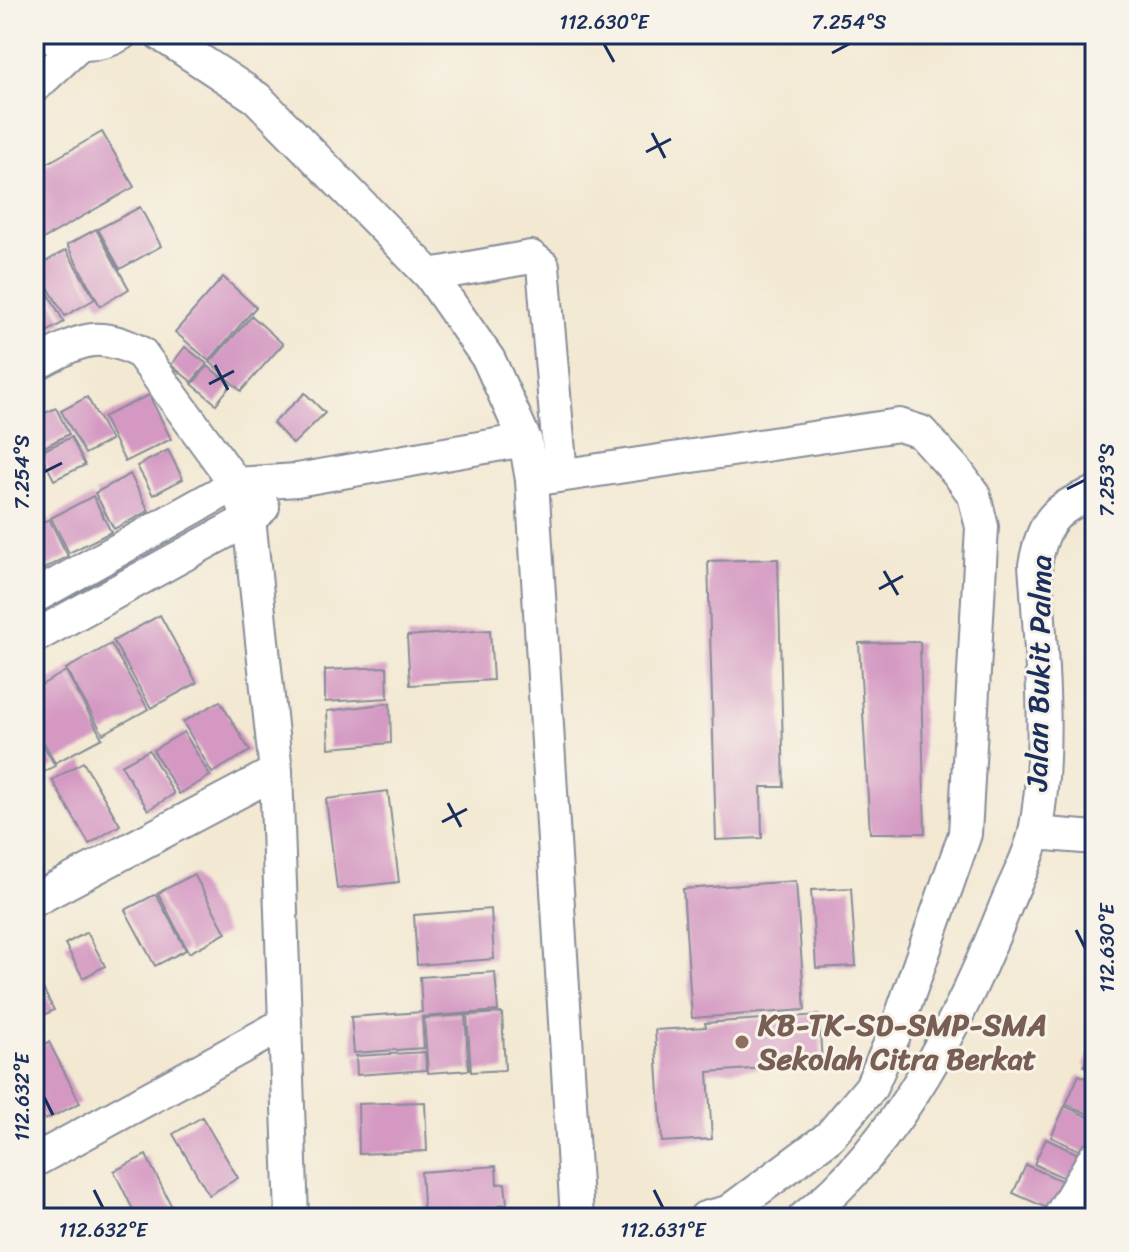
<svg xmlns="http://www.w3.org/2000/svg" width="1129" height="1252" viewBox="0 0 1129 1252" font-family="Sriracha,sans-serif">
  <rect width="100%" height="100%" fill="#f7f3e8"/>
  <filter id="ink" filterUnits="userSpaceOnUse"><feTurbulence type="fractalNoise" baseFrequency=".0125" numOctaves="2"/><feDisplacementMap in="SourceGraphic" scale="16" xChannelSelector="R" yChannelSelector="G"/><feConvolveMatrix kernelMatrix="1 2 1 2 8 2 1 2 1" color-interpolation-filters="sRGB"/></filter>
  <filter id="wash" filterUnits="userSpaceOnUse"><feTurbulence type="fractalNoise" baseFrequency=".006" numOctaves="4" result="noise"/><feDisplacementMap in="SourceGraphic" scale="32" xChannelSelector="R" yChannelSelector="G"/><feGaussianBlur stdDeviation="1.8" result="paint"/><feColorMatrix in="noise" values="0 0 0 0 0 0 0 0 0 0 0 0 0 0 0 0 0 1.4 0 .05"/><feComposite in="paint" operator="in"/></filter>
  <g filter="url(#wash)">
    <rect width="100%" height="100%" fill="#f3e9d3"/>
    <g id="blocks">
      <g fill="#d498c2">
        <path d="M102,132L134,187L34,244V171Z"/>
        <path d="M140,207L161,246L120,269L98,229Z"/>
        <path d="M96,229L129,289L100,306L67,245Z"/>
        <path d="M66,250L95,299L65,316L36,267Z"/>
        <path d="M34,267L64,322L34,339Z"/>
        <path d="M223,277L256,307L209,361L175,332Z"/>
        <path d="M252,316L283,344L241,391L210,362Z"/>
        <path d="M185,347L207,364L192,382L171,365Z"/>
        <path d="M208,366L231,385L216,404L192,384Z"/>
        <path d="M305,393L325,413L293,444L273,423Z"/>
        <path d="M149,395L171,439L125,462L103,417Z"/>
        <path d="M87,397L111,440L85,454L61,411Z"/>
        <path d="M56,408L69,434L39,450L34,439V418Z"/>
        <path d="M71,437L85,465L54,480L40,452Z"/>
        <path d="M168,450L183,479L153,495L137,466Z"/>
        <path d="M130,474L149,511L114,529L95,493Z"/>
        <path d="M93,496L111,532L69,553L51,518Z"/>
        <path d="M49,519L68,556L34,574V527Z"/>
        <path d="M778,559L784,787H761L762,838L716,840L708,561Z"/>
        <path d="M160,615L197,683L151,708L113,641Z"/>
        <path d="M490,630L493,680L410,685L407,636Z"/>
        <path d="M920,642L925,833H870L859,643Z"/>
        <path d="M111,644L148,709L103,734L66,669Z"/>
        <path d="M387,667L388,698L325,702V670Z"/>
        <path d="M66,671L102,738L55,763L34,724V689Z"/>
        <path d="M220,701L250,751L212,773L183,722Z"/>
        <path d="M390,703L391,743L329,748L327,711Z"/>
        <path d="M34,728L55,766L34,777Z"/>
        <path d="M184,732L210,776L179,794L153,750Z"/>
        <path d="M149,750L174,794L148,810L121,765Z"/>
        <path d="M83,762L120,825L89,844L52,780Z"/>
        <path d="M388,791L399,882L337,889L326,799Z"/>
        <path d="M194,874L226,933L189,953L158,893Z"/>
        <path d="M796,881L805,1010L692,1018L683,889Z"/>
        <path d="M851,888L856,966L816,968L811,890Z"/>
        <path d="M156,894L186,950L155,966L125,910Z"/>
        <path d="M491,909L494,959L417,965L414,915Z"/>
        <path d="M87,932L105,966L83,978L65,944Z"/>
        <path d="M34,971L54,1010L34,1020Z"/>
        <path d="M495,972L498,1011L422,1017L424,1048L354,1053L351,1017L422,1012L420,977Z"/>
        <path d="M502,1013L505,1070L471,1072L467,1015Z"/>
        <path d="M465,1015L469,1070L428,1073L424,1018Z"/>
        <path d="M819,1015L822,1064L708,1072L712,1139L662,1142L655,1030L706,1027L705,1023Z"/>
        <path d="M1095,1041V1071L1084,1066Z"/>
        <path d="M49,1042L80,1103L45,1120L34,1098V1049Z"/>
        <path d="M425,1052L426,1070L357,1075L356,1056Z"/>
        <path d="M1079,1075L1095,1082V1117L1066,1104Z"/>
        <path d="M425,1102L427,1151L359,1154L358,1104Z"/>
        <path d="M1065,1106L1095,1120V1142L1089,1155L1051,1137Z"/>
        <path d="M202,1117L238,1178L209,1195L173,1134Z"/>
        <path d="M1046,1139L1085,1157L1073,1182L1034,1164Z"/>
        <path d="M146,1155L175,1213L166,1218H137L114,1171Z"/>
        <path d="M1026,1165L1069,1184L1056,1212L1013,1193Z"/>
        <path d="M496,1166L497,1184L505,1183L507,1204L498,1205L499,1216L424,1218L421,1172Z"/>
      </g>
    </g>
  </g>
  <g filter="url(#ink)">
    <use href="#blocks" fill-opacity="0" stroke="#878c98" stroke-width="2"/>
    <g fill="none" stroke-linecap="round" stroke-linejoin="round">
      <g stroke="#878c98" stroke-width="36">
        <g id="minor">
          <path d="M40,34C68,42 95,51 121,34"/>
          <path d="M160,34L257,98L430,275L489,360L525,440L532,480L577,1218"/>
          <path d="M34,87L79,45"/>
          <path d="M430,275L531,257L543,266L561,475"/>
          <path d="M34,365C77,342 95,328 141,353L236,484L249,519L276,772L292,1218"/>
          <path d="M532,480L899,425L921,432L958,473L974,495L982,527L965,834L897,1028L871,1087L829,1137L728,1212L705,1218"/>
          <path d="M34,597L236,484L297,480L525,440"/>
          <path d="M34,637L249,519L263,507"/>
          <path d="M1035,833L1095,838"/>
          <path d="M34,900L276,772"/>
          <path d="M34,1161L284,1024"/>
          <path d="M804,1218C899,1143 962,1016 1006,905C1015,882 1030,856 1035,832C1051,753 1041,646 1035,565C1043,522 1054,508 1095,493"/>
          <path d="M1059,1218L1095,1157"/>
        </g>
      </g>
      <use href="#minor" stroke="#fff" stroke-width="32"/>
    </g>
  </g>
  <path fill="none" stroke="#1b2f5e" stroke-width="3" d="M604,44L614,62M832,53L849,44M652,133L665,158M646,152L671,139M215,365L228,390M209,384L234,371M44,472L62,463M1067,489L1085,480M884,571L898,595M879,589L903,576M448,803L461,827M442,822L467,809M1076,930L1085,948M44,1097L53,1115M94,1190L103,1208M654,1190L663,1208"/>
  <circle fill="#8d6e63" stroke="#f7f3e8" stroke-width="3" cx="742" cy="1042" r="8"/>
  <g text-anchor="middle" stroke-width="6" stroke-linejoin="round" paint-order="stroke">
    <g font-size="30" fill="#1b2f5e" stroke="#f7f3e8">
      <text transform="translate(1039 673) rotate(-89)" y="10">Jalan Bukit Palma</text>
    </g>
    <g font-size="30" font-weight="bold" fill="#785e54" stroke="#f7f3e8" text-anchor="start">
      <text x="758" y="1035">KB-TK-SD-SMP-SMA<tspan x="758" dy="34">Sekolah Citra Berkat</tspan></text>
    </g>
  </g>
  <rect width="1129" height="1252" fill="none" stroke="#f7f3e8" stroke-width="88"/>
  <rect x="44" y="44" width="1041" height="1164" fill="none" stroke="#1b2f5e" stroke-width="3"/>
  <g font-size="20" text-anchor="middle" fill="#1b2f5e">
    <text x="604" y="29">112.630°E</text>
    <text x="849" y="29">7.254°S</text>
    <text transform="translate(22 472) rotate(-90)" y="7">7.254°S</text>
    <text transform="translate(1107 480) rotate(-90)" y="7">7.253°S</text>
    <text transform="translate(1107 948) rotate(-90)" y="7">112.630°E</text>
    <text transform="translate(22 1097) rotate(-90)" y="7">112.632°E</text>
    <text x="103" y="1237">112.632°E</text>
    <text x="663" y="1237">112.631°E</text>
  </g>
</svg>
